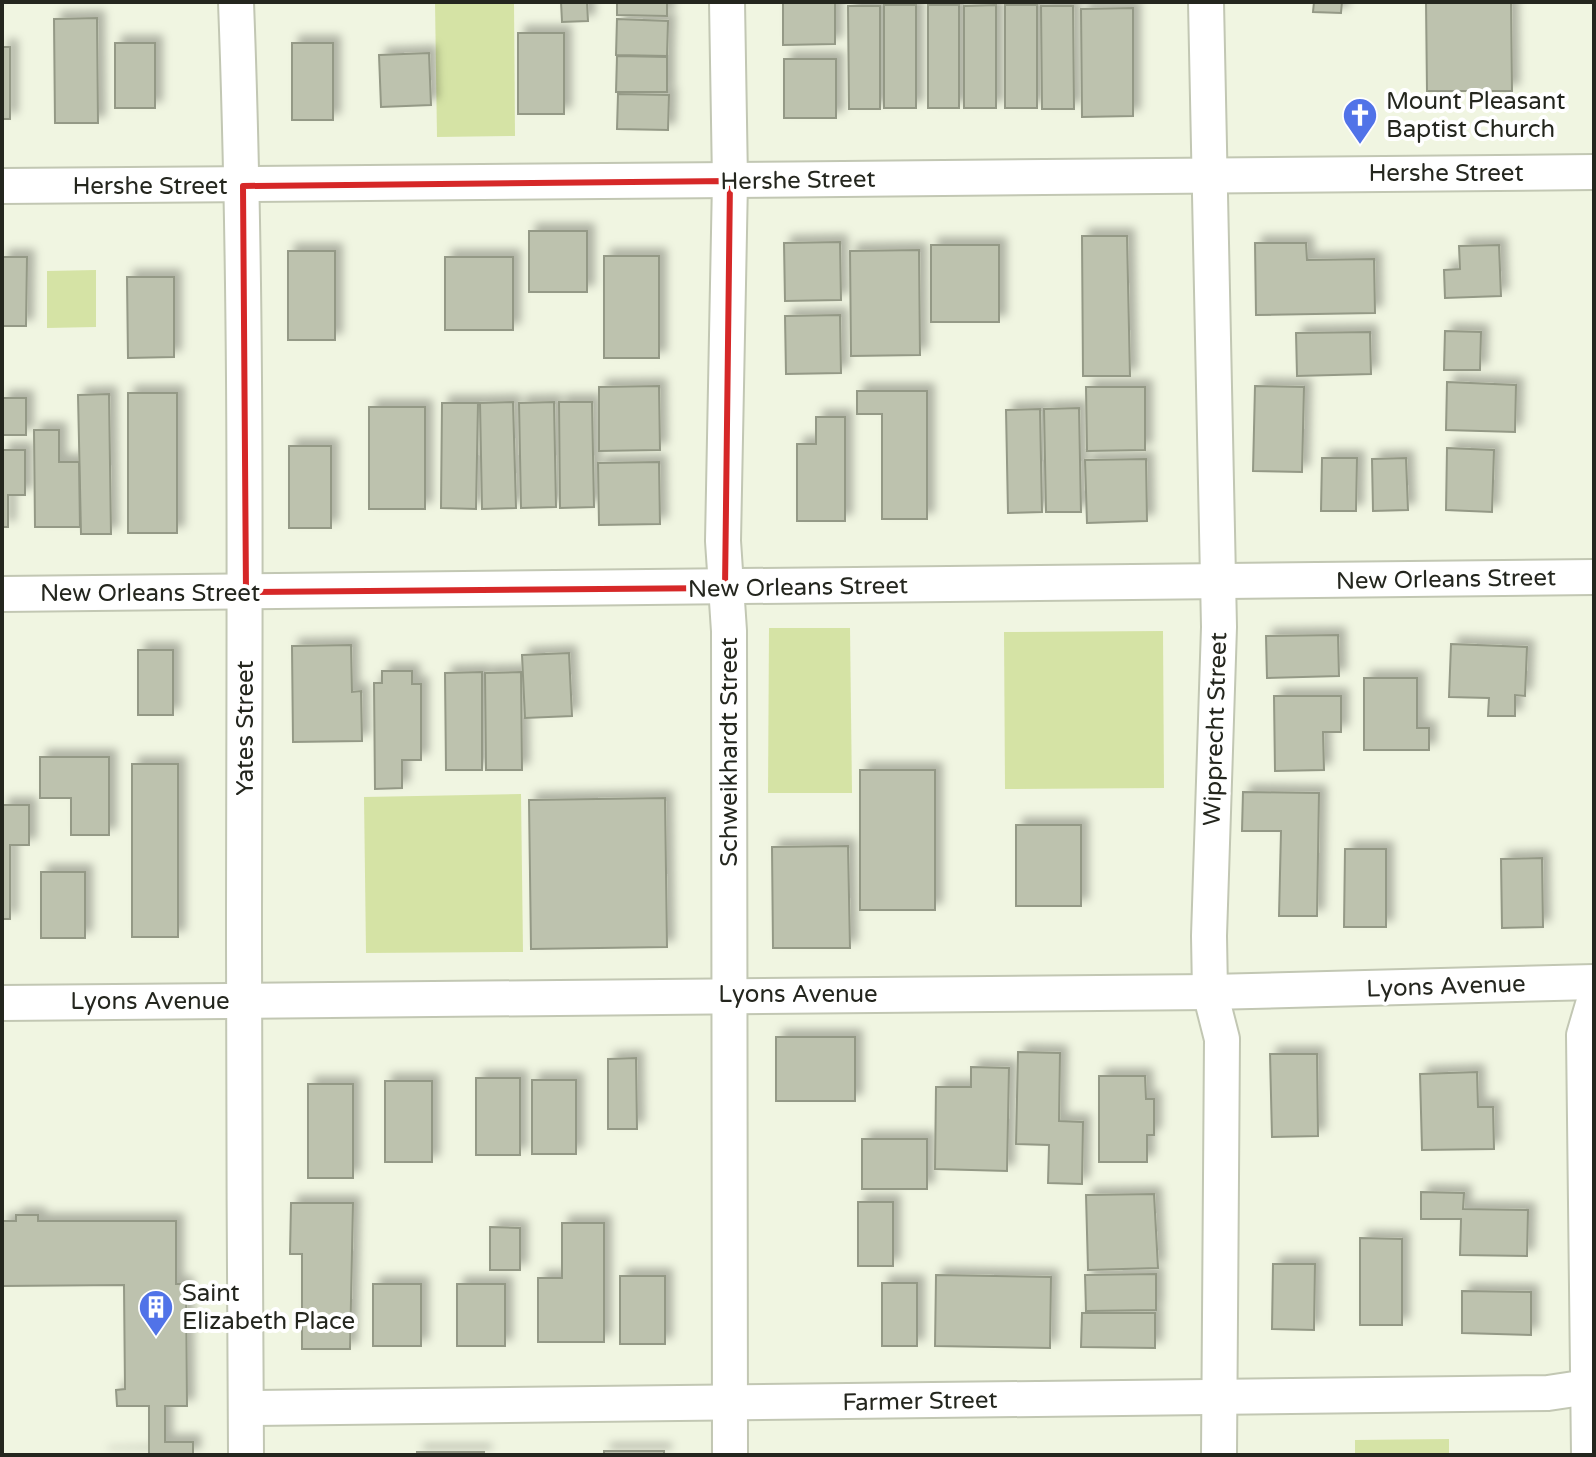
<svg xmlns="http://www.w3.org/2000/svg" width="1596" height="1457" viewBox="0 0 1596 1457" font-family="'Varela Round',sans-serif">
  <defs>
    <filter id="shadow"><feDropShadow dx="7" dy="-7" stdDeviation="4" flood-color="#0004"/></filter>
  </defs>
  <rect width="100%" height="100%" fill="#f0f5e1"/>
  <g fill="#d5e3a5">
    <path d="M435,2H514L515,136L437,137Z"/>
    <path d="M96,270V327L47,328V271Z"/>
    <path d="M769,628H850L852,793H768Z"/>
    <path d="M1163,631L1164,788L1005,789L1004,632Z"/>
    <path d="M521,794L523,952L366,953L364,797Z"/>
    <path d="M1449,1439V1455H1355V1440Z"/>
  </g>
  <g fill="#bdc2ae" stroke="#949986" stroke-width="2" filter="url(#shadow)">
    <path d="M561,2H587L588,21L562,22Z"/>
    <path d="M617,2H667V16L617,15Z"/>
    <path d="M783,2H835V44L783,45Z"/>
    <path d="M1314,2H1342L1341,13L1313,12Z"/>
    <path d="M1426,2H1511L1512,91H1427Z"/>
    <rect x="884" y="5" width="32" height="103"/>
    <rect x="928" y="5" width="31" height="103"/>
    <path d="M996,5V108H964V6Z"/>
    <rect x="1005" y="5" width="32" height="103"/>
    <path d="M848,6H880V109H849Z"/>
    <path d="M1041,6H1073L1074,109H1042Z"/>
    <path d="M1133,8V116L1082,117L1081,9Z"/>
    <path d="M97,18L98,123H55L54,19Z"/>
    <path d="M617,19L668,21L667,56L616,55Z"/>
    <rect x="518" y="33" width="46" height="81"/>
    <rect x="115" y="43" width="40" height="65"/>
    <rect x="292" y="43" width="41" height="77"/>
    <rect x="2" y="47" width="8" height="72"/>
    <path d="M429,53L431,105L381,107L379,55Z"/>
    <path d="M617,56L667,57V92H616Z"/>
    <rect x="784" y="59" width="52" height="59"/>
    <path d="M618,94L669,95L668,130L617,129Z"/>
    <rect x="529" y="231" width="58" height="61"/>
    <path d="M1082,236H1127L1130,376H1083Z"/>
    <path d="M840,242L841,300L785,301L784,243Z"/>
    <path d="M1255,243H1306L1307,260L1374,259L1375,313L1256,315Z"/>
    <rect x="931" y="245" width="68" height="77"/>
    <path d="M1499,245L1501,296L1445,298L1444,270L1460,269L1459,246Z"/>
    <path d="M919,250L920,355L851,356L850,251Z"/>
    <rect x="288" y="251" width="47" height="89"/>
    <rect x="604" y="256" width="55" height="102"/>
    <path d="M2,257H27L26,326H2Z"/>
    <rect x="445" y="257" width="68" height="73"/>
    <path d="M127,277H174V357L128,358Z"/>
    <path d="M840,315L841,373L786,374L785,316Z"/>
    <path d="M1445,331L1481,332L1480,370H1444Z"/>
    <path d="M1370,332L1371,374L1297,376L1296,333Z"/>
    <path d="M1447,382L1516,385L1515,432L1446,430Z"/>
    <path d="M659,386L660,450L599,451V387Z"/>
    <path d="M1255,386L1304,387L1302,472L1253,471Z"/>
    <path d="M1086,387H1145V450L1087,451Z"/>
    <path d="M857,391H927V519H882V414H857Z"/>
    <rect x="128" y="393" width="49" height="140"/>
    <path d="M109,394L111,534H81L78,395Z"/>
    <rect x="2" y="398" width="24" height="37"/>
    <path d="M513,402L516,508L482,509L480,403Z"/>
    <path d="M554,402L556,507L521,508L519,403Z"/>
    <path d="M559,402H592L594,507L560,508Z"/>
    <path d="M442,403H478L476,509L441,508Z"/>
    <rect x="369" y="407" width="56" height="102"/>
    <path d="M1079,408L1081,512H1046L1044,409Z"/>
    <path d="M1040,409L1042,512L1008,513L1006,410Z"/>
    <path d="M816,417H845V521H797V444H816Z"/>
    <path d="M34,430H59V462H79L80,527H35Z"/>
    <rect x="289" y="446" width="42" height="82"/>
    <path d="M1447,448L1494,450L1492,512L1446,510Z"/>
    <path d="M2,450H25V495H8V527H2Z"/>
    <path d="M1322,458H1357L1356,511H1321Z"/>
    <path d="M1406,458L1408,510L1373,511L1372,459Z"/>
    <path d="M1146,459L1147,521L1087,523L1085,460Z"/>
    <path d="M659,462L660,524L599,525L598,463Z"/>
    <path d="M1338,635L1339,676L1267,678L1266,636Z"/>
    <path d="M1451,644L1527,647L1525,696L1515,695V716H1488L1489,698L1449,697Z"/>
    <path d="M351,645L352,692L361,691L362,741L293,742L292,646Z"/>
    <rect x="138" y="650" width="35" height="65"/>
    <path d="M569,653L572,716L525,718L522,655Z"/>
    <path d="M382,671H412V684H421V760H402V788L375,789L374,683H382Z"/>
    <path d="M482,672V770H446L445,673Z"/>
    <path d="M521,672L522,770H486L485,673Z"/>
    <path d="M1364,678H1417V728H1429V750H1364Z"/>
    <path d="M1274,696H1341V732H1323L1324,770L1275,771Z"/>
    <path d="M40,757H109V835H71V798H40Z"/>
    <rect x="132" y="764" width="46" height="173"/>
    <rect x="860" y="770" width="75" height="140"/>
    <path d="M1243,792L1319,793L1317,916H1279L1281,831H1242Z"/>
    <path d="M665,798L667,947L531,949L529,800Z"/>
    <path d="M2,805H29V845H10V919H2Z"/>
    <rect x="1016" y="825" width="65" height="81"/>
    <path d="M848,846L850,948H773L772,847Z"/>
    <path d="M1345,849H1386V927H1344Z"/>
    <path d="M1542,858L1543,927L1502,928L1501,859Z"/>
    <rect x="41" y="872" width="44" height="66"/>
    <rect x="776" y="1037" width="79" height="64"/>
    <path d="M1018,1052L1060,1053L1059,1121L1083,1122L1082,1184L1048,1183L1049,1145L1016,1144Z"/>
    <path d="M1270,1054H1317L1318,1136L1272,1137Z"/>
    <path d="M636,1058L637,1129H608V1059Z"/>
    <path d="M971,1067L1009,1068L1007,1171L935,1169L936,1087H971Z"/>
    <path d="M1477,1072L1478,1107H1493L1494,1149L1422,1150L1420,1074Z"/>
    <path d="M1099,1076H1145L1146,1099H1154V1135H1147V1162H1099Z"/>
    <rect x="476" y="1078" width="44" height="77"/>
    <rect x="532" y="1080" width="44" height="74"/>
    <rect x="385" y="1081" width="47" height="81"/>
    <rect x="308" y="1084" width="45" height="94"/>
    <rect x="862" y="1139" width="65" height="50"/>
    <path d="M1421,1192L1464,1193L1463,1209L1528,1210L1527,1256L1460,1255L1461,1219H1421Z"/>
    <path d="M1154,1194L1158,1268L1088,1270L1086,1195Z"/>
    <rect x="858" y="1202" width="35" height="64"/>
    <path d="M291,1203H353L350,1349H302V1254H290Z"/>
    <path d="M16,1215H38V1221H176V1284H186L187,1406H165V1442H193V1455H101L149,1454V1406H117L116,1390L125,1389L124,1285L2,1286V1221H16Z"/>
    <path d="M562,1223H604V1342H538V1278H562Z"/>
    <path d="M490,1227L520,1228V1270H490Z"/>
    <path d="M1360,1238L1402,1239V1325H1360Z"/>
    <path d="M1273,1264H1315L1314,1330L1272,1329Z"/>
    <path d="M1156,1274V1310L1086,1311L1085,1275Z"/>
    <path d="M936,1275L1051,1277L1050,1348L935,1346Z"/>
    <rect x="620" y="1276" width="45" height="68"/>
    <rect x="882" y="1283" width="35" height="63"/>
    <rect x="373" y="1284" width="48" height="62"/>
    <rect x="457" y="1284" width="48" height="62"/>
    <path d="M1462,1291L1531,1292V1335L1462,1333Z"/>
    <path d="M1082,1313H1155V1348L1081,1347Z"/>
    <rect x="604" y="1451" width="60" height="4"/>
    <rect x="417" y="1452" width="67" height="3"/>
  </g>
  <g fill="none" stroke-linecap="round" stroke-linejoin="round">
    <g stroke="#c2c7b3" stroke-width="38">
      <g id="minor">
        <path d="M236,2C248,316 244,630 244,944C244,1114 245,1285 246,1455"/>
        <path d="M727,2L730,181L723,541L729,631L730,1455"/>
        <path d="M1206,2L1219,627L1209,936L1210,992L1222,1039L1219,1455"/>
        <path d="M2,186C533,185 1063,174 1594,172"/>
        <path d="M2,594L1594,577"/>
        <path d="M2,1003L1210,992L1594,982"/>
        <path d="M246,1408L1548,1393L1594,1386"/>
        <path d="M1589,1455L1584,1035L1594,1001"/>
      </g>
    </g>
    <use href="#minor" stroke="#fff" stroke-width="34"/>
  </g>
  <path fill="none" stroke="#d62828" stroke-width="6" stroke-linejoin="round" d="M730,181L725,588L246,592L243,186Z"/>
  <defs>
    <g id="church-pin" transform="scale(1.8)"><path d="M0 17L-7.5 6A9.5 9.5 0 1 1 7.5 6Z" fill="#5173e8" stroke="#fff"/><path d="M-1.2-6h2.4v3.5h3.3v2.4h-3.3V6h-2.4V-.1h-3.3v-2.4h3.3Z" fill="#fff"/></g>
    <g id="building-pin" transform="scale(1.8)"><path d="M0 17L-7.5 6A9.5 9.5 0 1 1 7.5 6Z" fill="#5173e8" stroke="#fff"/><path d="M-4-6H4V6H1V3H-1V6H-4ZM-2.5-4.3h1.7v1.8h-1.7ZM.8-4.3h1.7v1.8H.8ZM-2.5-1h1.7V.8h-1.7ZM.8-1h1.7V.8H.8Z" fill="#fff"/></g>
  </defs>
  <g fill-rule="evenodd">
    <use href="#church-pin" x="1360" y="115"/>
    <use href="#building-pin" x="156" y="1307"/>
  </g>
  <g text-anchor="middle" stroke-width="8" stroke-linejoin="round" paint-order="stroke">
    <g font-size="24" fill="#24261e" stroke="#fff" text-anchor="start">
      <text x="1386" y="109">Mount Pleasant<tspan x="1386" dy="28">Baptist Church</tspan></text>
      <text x="182" y="1301">Saint<tspan x="182" dy="28">Elizabeth Place</tspan></text>
    </g>
    <g font-size="24" fill="#24261e" stroke="#fff">
      <text x="1446" y="181">Hershe Street</text>
      <text transform="translate(798 180) rotate(-1)" y="8">Hershe Street</text>
      <text x="150" y="194">Hershe Street</text>
      <text transform="translate(1446 579) rotate(-1)" y="8">New Orleans Street</text>
      <text transform="translate(798 587) rotate(-1)" y="8">New Orleans Street</text>
      <text x="150" y="601">New Orleans Street</text>
      <text transform="translate(245 728) rotate(-90)" y="8">Yates Street</text>
      <text transform="translate(1215 729) rotate(-88)" y="8">Wipprecht Street</text>
      <text transform="translate(729 752) rotate(-90)" y="8">Schweikhardt Street</text>
      <text transform="translate(1446 986) rotate(-2)" y="8">Lyons Avenue</text>
      <text x="798" y="1002">Lyons Avenue</text>
      <text x="150" y="1009">Lyons Avenue</text>
      <text transform="translate(920 1401) rotate(-1)" y="8">Farmer Street</text>
    </g>
  </g>
  <rect width="1596" height="1457" fill="none" stroke="#24261e" stroke-width="8"/>
</svg>
